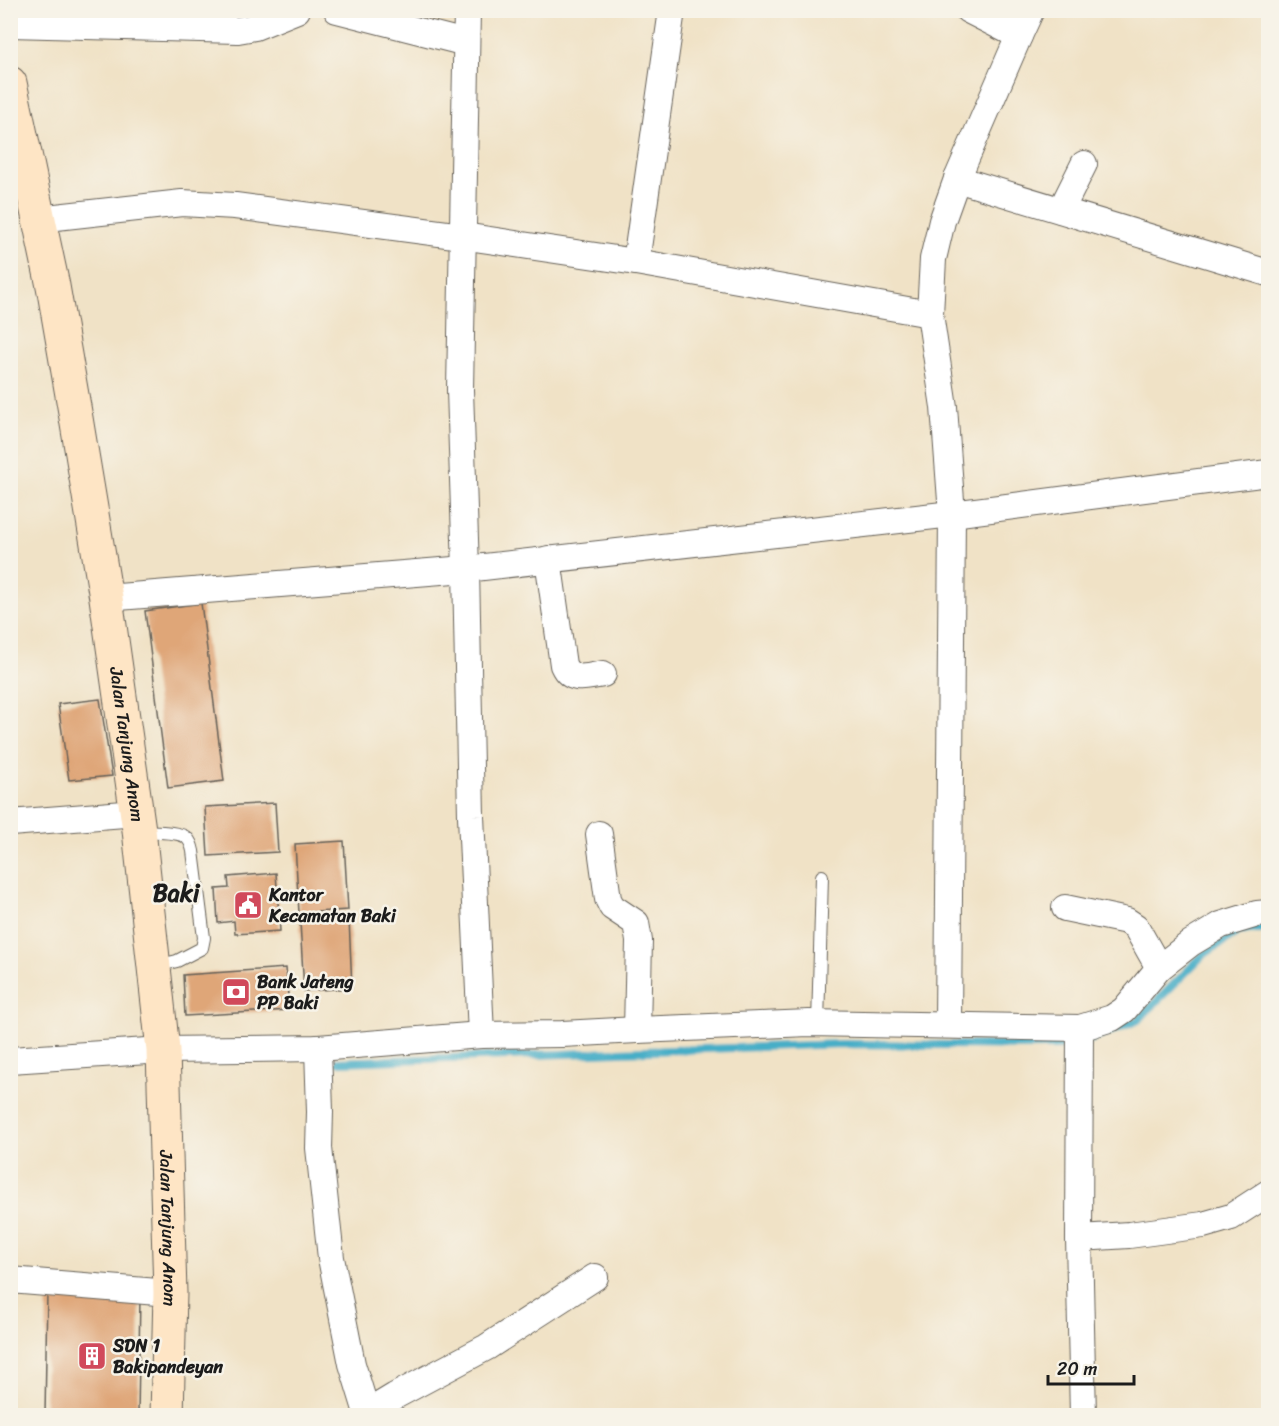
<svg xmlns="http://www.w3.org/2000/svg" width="1279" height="1426" viewBox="0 0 1279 1426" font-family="Sriracha,sans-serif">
  <rect width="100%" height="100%" fill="#f7f3e8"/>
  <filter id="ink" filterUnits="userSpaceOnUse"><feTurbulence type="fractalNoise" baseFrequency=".0167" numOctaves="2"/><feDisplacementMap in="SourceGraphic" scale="12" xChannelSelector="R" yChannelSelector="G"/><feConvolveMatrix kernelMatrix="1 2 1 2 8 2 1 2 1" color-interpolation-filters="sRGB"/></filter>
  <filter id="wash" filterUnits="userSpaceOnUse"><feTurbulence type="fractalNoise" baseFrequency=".008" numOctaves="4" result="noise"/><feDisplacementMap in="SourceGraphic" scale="24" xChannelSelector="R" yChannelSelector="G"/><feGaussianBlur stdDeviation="1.35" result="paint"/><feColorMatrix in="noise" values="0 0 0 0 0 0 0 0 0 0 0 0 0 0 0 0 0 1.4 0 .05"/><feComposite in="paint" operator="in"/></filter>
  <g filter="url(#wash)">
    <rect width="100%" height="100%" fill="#f0e2c6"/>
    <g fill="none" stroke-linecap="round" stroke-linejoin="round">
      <path stroke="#47aec7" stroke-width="8" d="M338,1062L842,1044L1062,1046L1092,1039L1138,1020L1203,955L1239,931L1268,928"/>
    </g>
    <g id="blocks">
      <g fill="#dfa678">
        <path d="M201,603L224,781L168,788L145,611Z"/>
        <path d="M100,699L112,776L69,780L58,704Z"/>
        <path d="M275,803L278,852L208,856L205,807Z"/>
        <path d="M344,841L348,910L299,913L295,844Z"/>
        <path d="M276,873L280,931L235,934L234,921L218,923L216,889L229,888L228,877Z"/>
        <path d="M349,919L352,988L304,991L300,922Z"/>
        <path d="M286,968L289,1010L185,1016L183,975Z"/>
        <path d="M47,1292L140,1296L138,1416H45Z"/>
      </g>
    </g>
  </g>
  <g filter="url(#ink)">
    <use href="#blocks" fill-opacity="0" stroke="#666158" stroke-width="1.5"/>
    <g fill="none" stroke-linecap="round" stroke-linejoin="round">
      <g stroke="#666158" stroke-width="14">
        <g id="lane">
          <path d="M140,831C152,832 180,831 187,838C190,841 192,846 193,851L204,938L202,948L177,961L156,966"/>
          <path d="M818,1024L822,876"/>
        </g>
      </g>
      <g stroke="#666158" stroke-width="28">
        <g id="street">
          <path d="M337,10L466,43"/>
          <path d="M467,10L460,390L466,569L471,816L481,1035"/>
          <path d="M10,24L238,30L255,27L297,10"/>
          <path d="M1019,36L1031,10"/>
          <path d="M957,179L1268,273"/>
          <path d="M1061,210L1084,164"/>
          <path d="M38,219L182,203L235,206L462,236L636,262L930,314"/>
          <path d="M636,262L672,10"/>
          <path d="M548,559L563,665C571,683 587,677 603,674"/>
          <path d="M106,598L466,569L952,514L1268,473"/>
          <path d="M10,823L137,813"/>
          <path d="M599,834L608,899L612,907L636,923L639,941L637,1030"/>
          <path d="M1065,908L1127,921L1136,927L1159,968"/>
          <path d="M948,1025L952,514L944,407L930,314L933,259L942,221L957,179L1019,36L968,10"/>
          <path d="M1080,1028L1079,1238L1083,1416"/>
          <path d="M318,1048L320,1112L319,1148L331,1258L352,1364L367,1413L365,1416"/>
          <path d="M10,1060L163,1050L318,1048L481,1035L562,1034L637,1030L809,1023L1080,1028L1112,1018L1124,1010L1159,968L1191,943L1221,925L1257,914L1268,913"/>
          <path d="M1079,1238L1129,1235L1203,1225L1231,1217L1268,1193"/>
          <path d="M10,1280L170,1293"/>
          <path d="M367,1413L395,1396L487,1347L595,1277"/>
        </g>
      </g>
      <g stroke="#666158" stroke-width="35">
        <g id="secondary">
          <path id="s1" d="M10,83L53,286L76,418L106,598L139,830L163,1050L170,1293L167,1416"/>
        </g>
      </g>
      <use href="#lane" stroke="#fff" stroke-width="12"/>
      <use href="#street" stroke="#fff" stroke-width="26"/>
      <use href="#secondary" stroke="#fee5c5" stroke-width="33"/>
    </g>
  </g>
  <defs>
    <g id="civic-square" transform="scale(1.5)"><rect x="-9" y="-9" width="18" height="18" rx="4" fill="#d1495b" stroke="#f7f3e8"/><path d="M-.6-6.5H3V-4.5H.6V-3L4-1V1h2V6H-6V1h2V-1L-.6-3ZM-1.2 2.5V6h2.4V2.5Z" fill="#fff"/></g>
    <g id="bank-square" transform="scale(1.5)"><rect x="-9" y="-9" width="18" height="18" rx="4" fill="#d1495b" stroke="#f7f3e8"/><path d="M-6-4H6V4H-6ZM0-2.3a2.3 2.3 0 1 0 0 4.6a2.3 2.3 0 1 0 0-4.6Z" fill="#fff"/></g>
    <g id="building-square" transform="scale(1.5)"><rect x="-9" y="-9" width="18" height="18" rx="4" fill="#d1495b" stroke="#f7f3e8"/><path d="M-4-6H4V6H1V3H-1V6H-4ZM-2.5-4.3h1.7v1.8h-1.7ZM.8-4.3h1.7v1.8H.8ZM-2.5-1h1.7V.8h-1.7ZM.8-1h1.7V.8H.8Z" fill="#fff"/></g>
  </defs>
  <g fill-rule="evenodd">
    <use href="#civic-square" x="248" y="905"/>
    <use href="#bank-square" x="236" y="992"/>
    <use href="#building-square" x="92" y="1356"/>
  </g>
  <g text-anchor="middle" stroke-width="5" stroke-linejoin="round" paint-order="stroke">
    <g font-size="18" fill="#1c1c1c" stroke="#f7f3e8">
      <text dy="6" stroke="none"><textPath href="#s1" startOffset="672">Jalan Tanjung Anom</textPath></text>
      <text dy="6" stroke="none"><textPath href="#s1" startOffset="1158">Jalan Tanjung Anom</textPath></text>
    </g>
    <g font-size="18" font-weight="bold" fill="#1c1c1c" stroke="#f7f3e8" text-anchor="start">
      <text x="269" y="901">Kantor<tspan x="269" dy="21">Kecamatan Baki</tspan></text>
      <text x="257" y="988">Bank Jateng<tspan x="257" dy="21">PP Baki</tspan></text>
      <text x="113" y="1352">SDN 1<tspan x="113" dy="21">Bakipandeyan</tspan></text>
    </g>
    <g font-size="24" font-weight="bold" fill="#1c1c1c" stroke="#f7f3e8">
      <text x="176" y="901">Baki</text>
    </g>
  </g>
  <rect width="1279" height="1426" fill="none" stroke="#f7f3e8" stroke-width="36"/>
  <path d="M1048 1375v9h86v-9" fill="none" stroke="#1c1c1c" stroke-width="3"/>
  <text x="1057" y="1375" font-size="18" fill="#1c1c1c" stroke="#f7f3e8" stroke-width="4.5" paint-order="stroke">20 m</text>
</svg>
